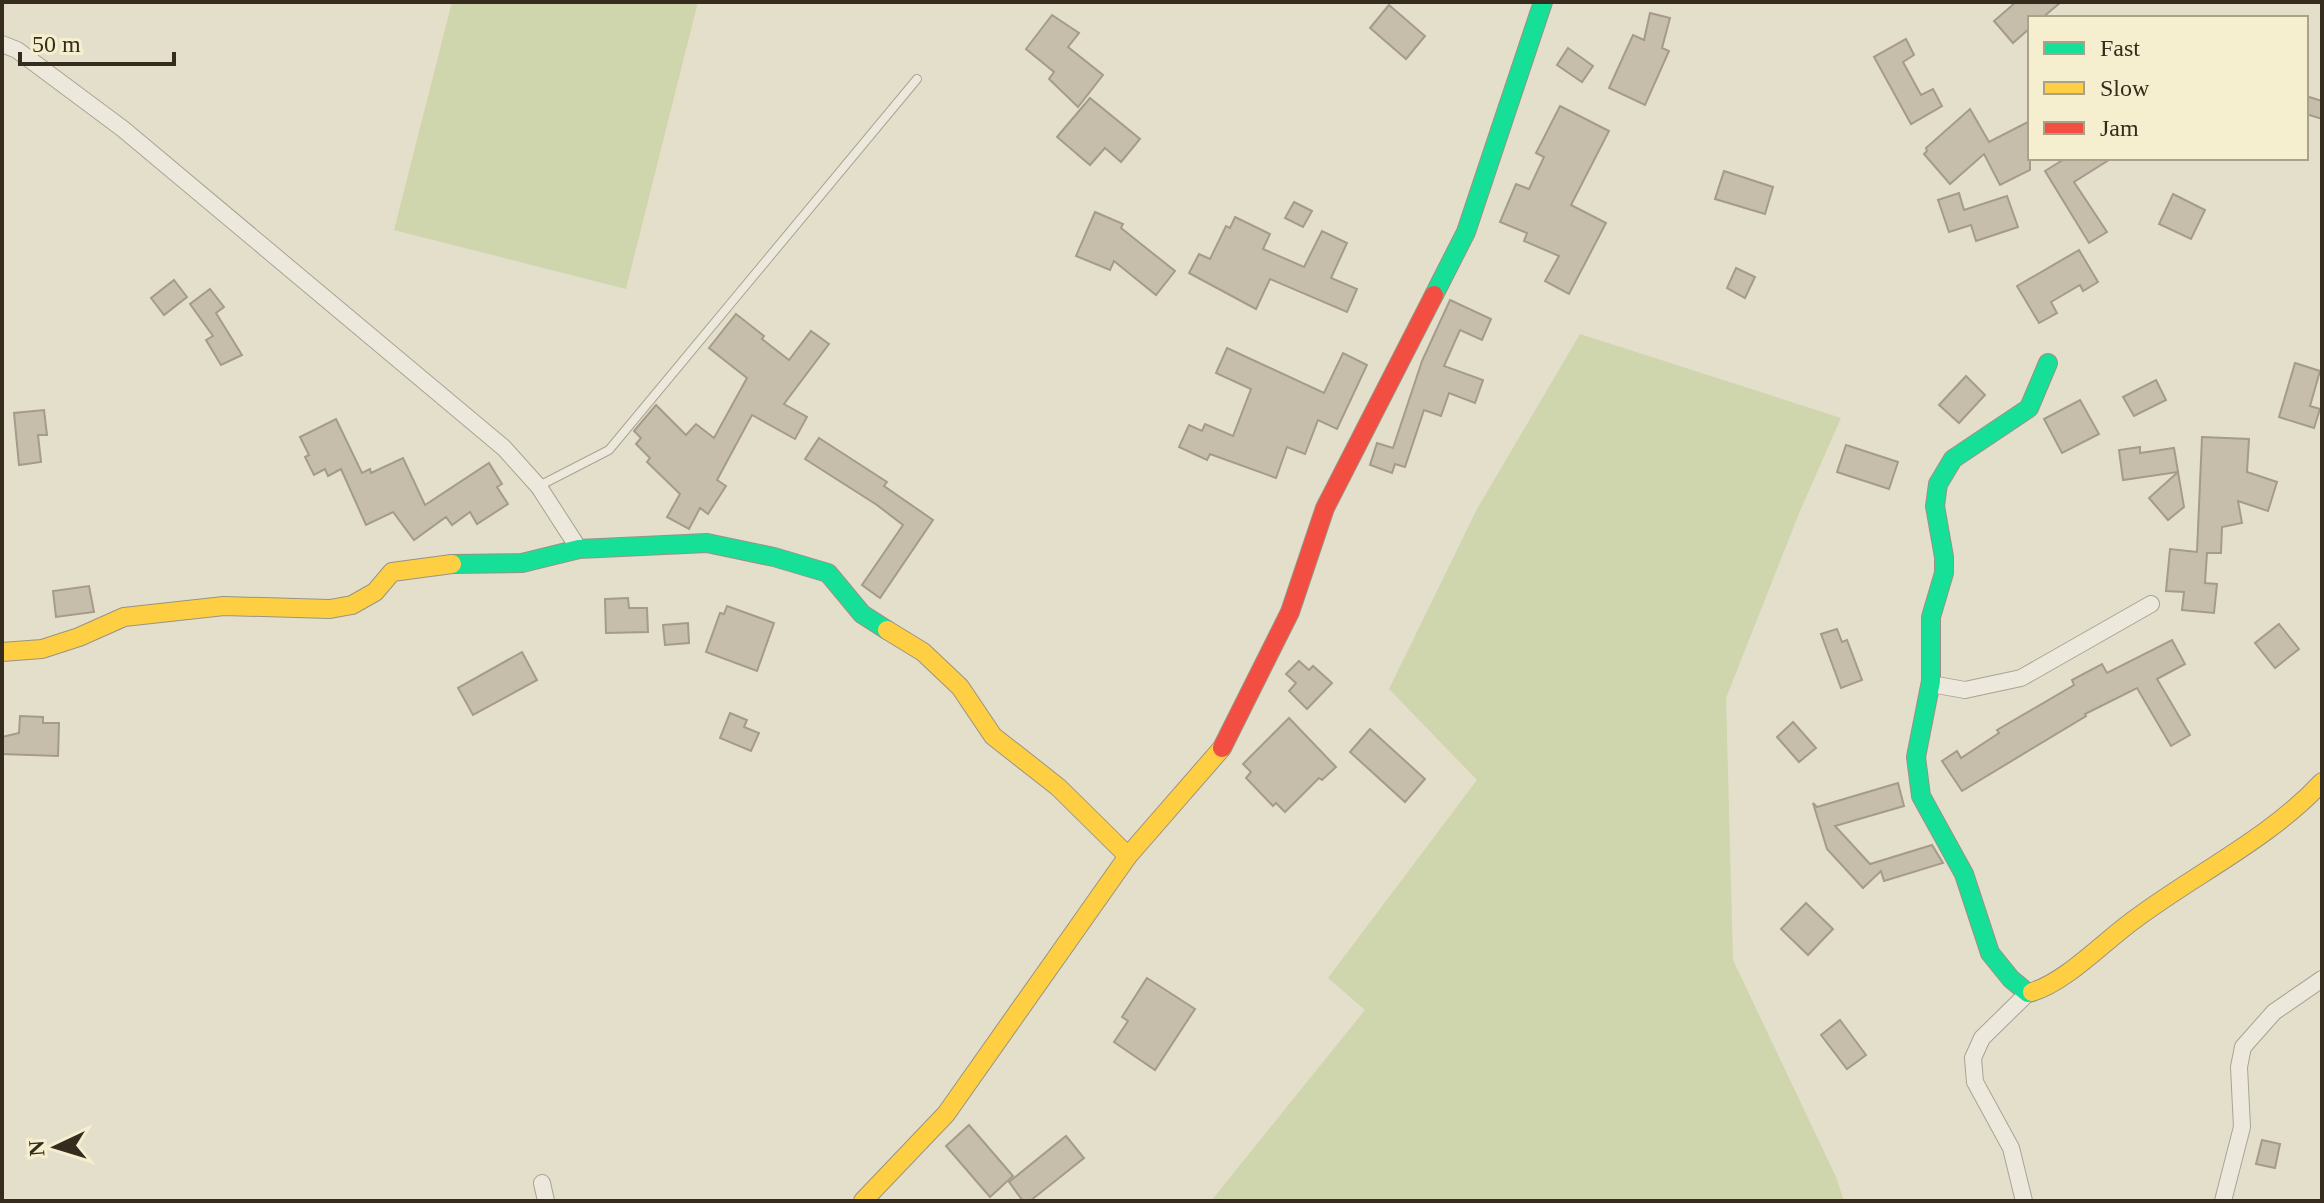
<svg xmlns="http://www.w3.org/2000/svg" width="2324" height="1203" viewBox="0 0 2324 1203" font-family="'Times New Roman',serif">
  <rect width="100%" height="100%" fill="#e4dfca"/>
  <g fill="#cfd5ac">
    <path d="M452,2H698L626,289L394,230Z"/>
    <path d="M1580,334L1841,418L1800,511L1726,698L1733,960L1836,1177L1844,1201H1211L1365,1010L1328,978L1477,780L1389,689L1477,509Z"/>
  </g>
  <g fill="#c7bdab" stroke="#a49b8a" stroke-width="2">
    <path d="M2016,2H2061L2042,18H2030V28L2013,43L1994,21Z"/>
    <path d="M1389,5L1425,36L1406,59L1370,28Z"/>
    <path d="M1650,13L1670,18L1662,48L1669,51L1645,105L1609,88L1633,35L1644,40Z"/>
    <path d="M1052,15L1079,33L1068,47L1103,75L1078,107L1049,79L1054,72L1026,49Z"/>
    <path d="M1906,39L1914,55L1903,62L1921,95L1933,89L1942,106L1911,124L1874,57Z"/>
    <path d="M1568,48L1593,66L1582,82L1557,65Z"/>
    <path d="M2306,96L2322,101V119L2306,114Z"/>
    <path d="M1090,98L1140,139L1121,162L1105,148L1090,165L1057,137Z"/>
    <path d="M1560,106L1609,131L1571,205L1606,223L1569,294L1545,281L1559,256L1524,241L1527,233L1500,222L1516,184L1529,189L1544,157L1536,153Z"/>
    <path d="M1970,109L1989,142L2030,121V170L2000,185L1984,154L1950,184L1924,154L1927,151L1926,148Z"/>
    <path d="M2066,158H2112L2074,182L2107,232L2089,243L2045,171Z"/>
    <path d="M1724,171L1773,187L1765,214L1715,199Z"/>
    <path d="M1959,193L1964,210L2007,196L2018,227L1976,241L1971,225L1949,232L1938,200Z"/>
    <path d="M2173,194L2205,210L2191,239L2159,224Z"/>
    <path d="M1294,202L1312,211L1303,227L1285,218Z"/>
    <path d="M1095,212L1123,224L1121,228L1175,271L1156,295L1114,261L1110,270L1076,256Z"/>
    <path d="M1235,217L1270,234L1263,249L1304,267L1322,231L1347,243L1331,278L1357,289L1347,312L1270,279L1256,309L1189,273L1199,254L1210,259L1226,226L1230,228Z"/>
    <path d="M2079,250L2098,282L2083,291L2080,285L2051,302L2057,313L2039,323L2017,286Z"/>
    <path d="M1736,268L1755,277L1745,298L1727,288Z"/>
    <path d="M174,280L187,297L164,315L151,298Z"/>
    <path d="M210,289L224,307L216,313L242,355L221,365L206,340L213,336L190,304Z"/>
    <path d="M1450,300L1491,319L1482,340L1460,330L1444,366L1483,380L1475,403L1449,393L1441,416L1424,410L1405,467L1395,464L1392,473L1370,465L1377,443L1393,448L1422,361Z"/>
    <path d="M736,314L764,336L762,339L789,360L811,331L829,344L784,404L807,417L795,439L752,415L717,480L726,486L708,514L700,508L689,529L667,517L680,494L647,462L650,458L636,444L641,438L634,431L656,405L686,435L696,424L714,438L747,378L709,348Z"/>
    <path d="M1227,348L1324,393L1343,353L1367,365L1337,429L1318,420L1305,454L1287,447L1276,478L1210,454L1207,460L1179,447L1189,425L1202,431L1205,424L1233,436L1251,389L1216,373Z"/>
    <path d="M2295,363L2320,371L2310,406L2320,409L2314,428L2279,417Z"/>
    <path d="M1966,376L1985,395L1959,423L1939,405Z"/>
    <path d="M2156,380L2166,400L2134,416L2123,397Z"/>
    <path d="M2080,400L2099,434L2062,453L2044,419Z"/>
    <path d="M44,410L47,435H38L41,462L19,465L14,413Z"/>
    <path d="M336,419L362,473L370,469L371,473L403,458L425,505L489,463L502,484L497,487L508,504L477,524L470,512L452,525L446,517L414,540L393,512L366,525L341,469L328,476L325,469L314,475L305,457L309,455L300,437Z"/>
    <path d="M2202,437L2249,439L2247,472L2277,482L2268,511L2238,501L2242,523L2222,527L2221,553H2207L2205,583L2217,584L2214,613L2182,610L2184,592L2166,591L2170,549L2197,552Z"/>
    <path d="M819,438L887,482L884,486L933,520L880,598L862,585L903,525L877,505L805,459Z"/>
    <path d="M1846,445L1898,462L1889,489L1837,472Z"/>
    <path d="M2140,447V453L2174,448L2178,472L2123,480L2119,450Z"/>
    <path d="M2178,472L2184,507L2168,520L2149,498Z"/>
    <path d="M89,586L94,612L56,617L53,591Z"/>
    <path d="M628,598L629,608H647L648,632L606,633L605,599Z"/>
    <path d="M727,606L774,623L757,671L706,652L720,613L724,614Z"/>
    <path d="M688,623L689,643L665,645L663,625Z"/>
    <path d="M2279,624L2299,649L2275,668L2255,643Z"/>
    <path d="M1837,629L1842,642L1847,640L1862,680L1841,688L1821,634Z"/>
    <path d="M2172,640L2185,664L2157,679L2190,735L2171,746L2137,688L2085,714L2086,716L1962,791L1942,761L1957,751L1961,758L1999,733L1997,730L2074,685L2072,680L2102,664L2107,673Z"/>
    <path d="M522,652L537,680L473,715L458,688Z"/>
    <path d="M1299,661L1309,670L1313,666L1332,683L1307,709L1289,691L1296,683L1286,674Z"/>
    <path d="M730,713L747,720L744,727L759,733L751,751L720,738Z"/>
    <path d="M20,716L43,717V723H59L58,756L2,754V737L19,733Z"/>
    <path d="M1289,718L1336,767L1322,780L1319,778L1285,812L1276,803L1273,806L1246,778L1251,772L1243,764Z"/>
    <path d="M1793,722L1816,748L1799,762L1777,737Z"/>
    <path d="M1370,729L1425,779L1405,802L1350,752Z"/>
    <path d="M1898,783L1904,806L1835,826L1870,864L1932,845L1943,863L1884,881L1881,871L1863,888L1827,849L1813,803L1817,807Z"/>
    <path d="M1806,903L1833,929L1808,955L1781,929Z"/>
    <path d="M1147,978L1195,1009L1155,1070L1114,1042L1128,1021L1122,1017Z"/>
    <path d="M1840,1020L1866,1055L1847,1069L1821,1035Z"/>
    <path d="M969,1125L1013,1176L990,1197L946,1146Z"/>
    <path d="M1066,1136L1084,1158L1030,1201H1023L1009,1182Z"/>
    <path d="M2262,1140L2280,1144L2275,1168L2256,1164Z"/>
  </g>
  <g fill="none" stroke-linecap="round" stroke-linejoin="round">
    <g stroke="#a9a394" stroke-width="10">
      <path id="lane" d="M539,486L609,450L917,79"/>
    </g>
    <g stroke="#a9a394" stroke-width="18">
      <g id="street">
        <path d="M2,44L17,50L123,129L504,448L539,487L579,549"/>
        <path d="M1931,684L1965,690L2021,678L2151,604"/>
        <path d="M542,1183L546,1201"/>
        <path d="M2024,1201L2011,1148L1975,1082L1973,1058L1982,1038L2028,993"/>
        <path d="M2223,1201L2242,1127L2239,1067L2243,1047L2274,1012L2322,979"/>
      </g>
    </g>
    <g stroke="#989384" stroke-width="20">
      <g id="fast">
        <path d="M1434,295L1466,232L1543,2"/>
        <path d="M452,564L522,563L579,549L707,543L774,557L828,573L862,614L887,630"/>
        <path d="M2032,992L2028,993L2011,979L1990,953L1964,874L1921,796L1916,757L1931,681V617L1944,573V557L1935,506L1938,484L1953,459L2029,408L2048,363"/>
      </g>
    </g>
    <g stroke="#989384" stroke-width="20">
      <g id="slow">
        <path d="M887,630L923,652L960,687L993,736L1058,787L1128,856"/>
        <path d="M2,652L42,649L79,637L124,617L224,606L330,609L352,605L375,592L392,572L452,564"/>
        <path d="M2032,992C2068,981 2106,939 2138,917C2199,872 2270,838 2322,782"/>
        <path d="M863,1201L946,1114L1128,856L1222,748"/>
      </g>
    </g>
    <g stroke="#989384" stroke-width="20">
      <path id="jam" d="M1222,748L1290,612L1325,508L1434,295"/>
    </g>
    <use href="#lane" stroke="#ece8dc" stroke-width="8"/>
    <use href="#street" stroke="#ece8dc" stroke-width="16"/>
    <use href="#fast" stroke="#16e098" stroke-width="18"/>
    <use href="#slow" stroke="#ffcf43" stroke-width="18"/>
    <use href="#jam" stroke="#f24e42" stroke-width="18"/>
  </g>
  <rect width="2324" height="1203" fill="none" stroke="#362c1d" stroke-width="8"/>
  <rect x="2028" y="16" width="280" height="144" fill="#f5efd0" stroke="#a9a188" stroke-width="2"/>
  <rect x="2044" y="42" width="40" height="12" fill="#16e098" stroke="#a9a188" stroke-width="2"/>
  <text x="2100" y="56" font-size="24" fill="#362c1d">Fast</text>
  <rect x="2044" y="82" width="40" height="12" fill="#ffcf43" stroke="#a9a188" stroke-width="2"/>
  <text x="2100" y="96" font-size="24" fill="#362c1d">Slow</text>
  <rect x="2044" y="122" width="40" height="12" fill="#f24e42" stroke="#a9a188" stroke-width="2"/>
  <text x="2100" y="136" font-size="24" fill="#362c1d">Jam</text>
  <g transform="translate(56 1147) rotate(266)" stroke="#f5efd0" stroke-width="6" paint-order="stroke">
  <path d="M0-6L14 30L0 20L-14 30Z" fill="#362c1d"/>
  <text y="-12" font-size="22" font-weight="bold" text-anchor="middle" fill="#362c1d">N</text>
  </g>
  <path d="M20 52v12h154v-12" fill="none" stroke="#362c1d" stroke-width="4"/>
  <text x="32" y="52" font-size="24" fill="#362c1d" stroke="#f5efd0" stroke-width="6" paint-order="stroke">50 m</text>
</svg>
